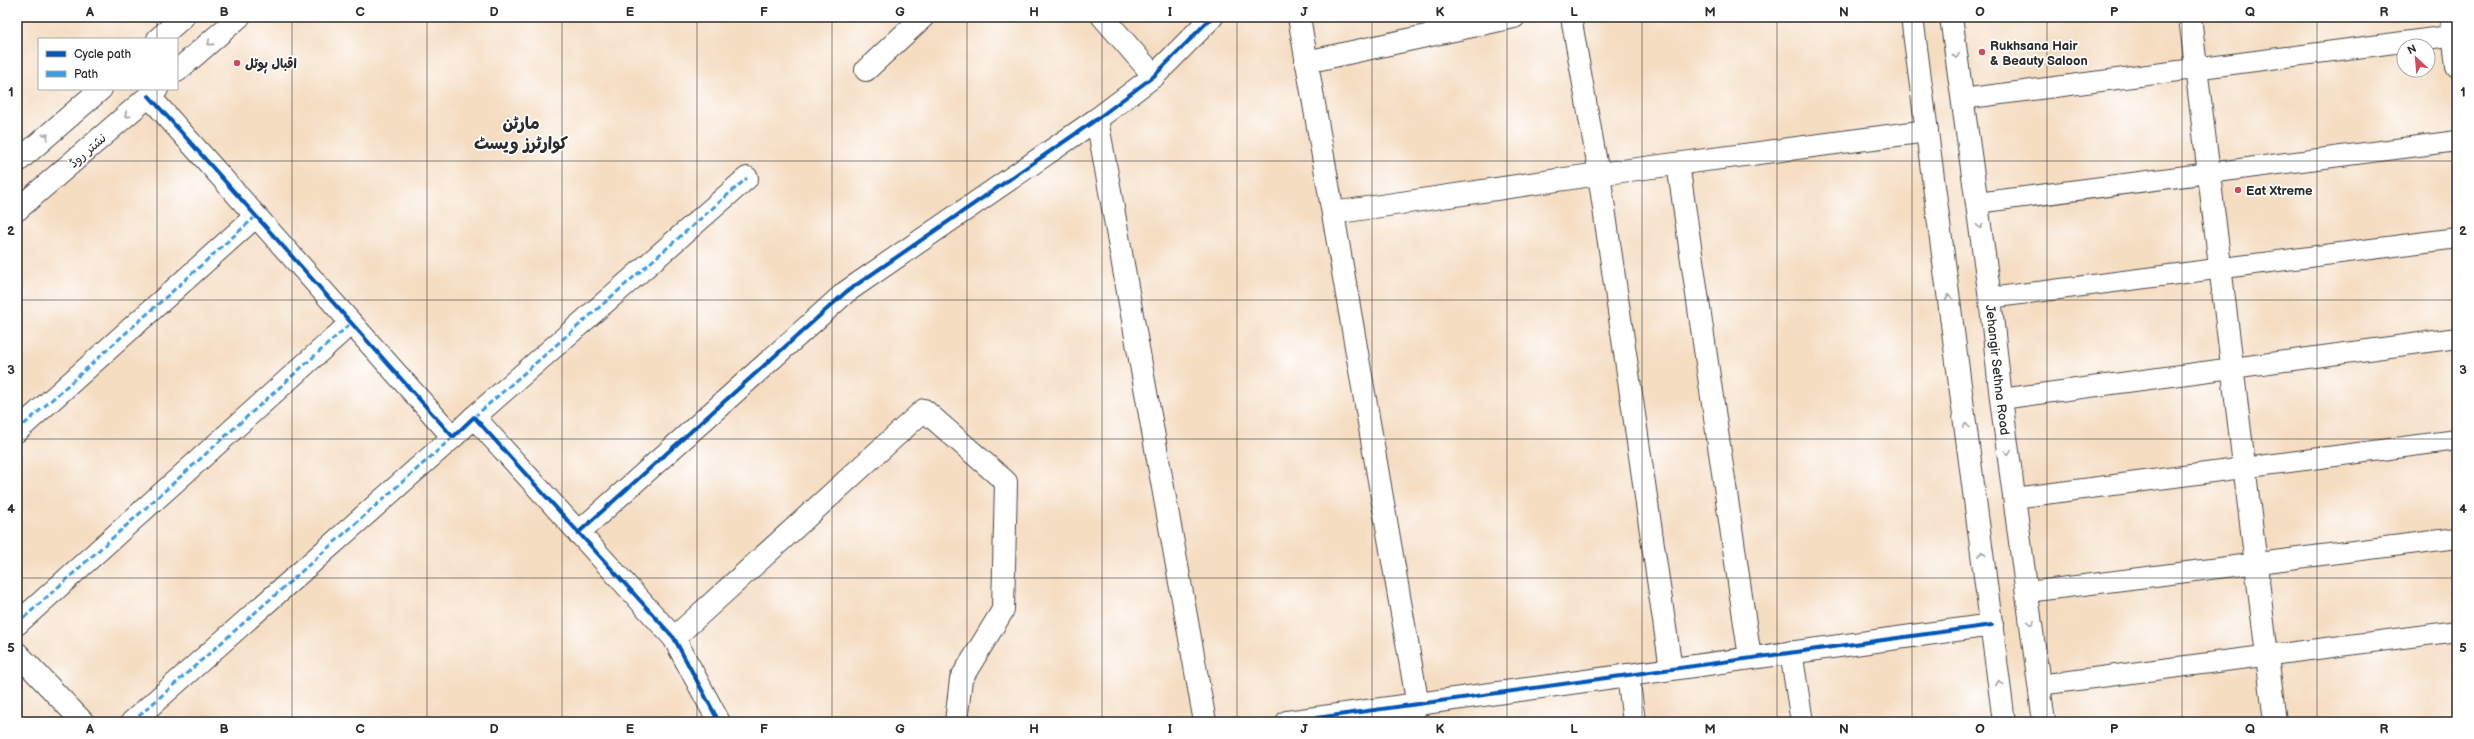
<svg xmlns="http://www.w3.org/2000/svg" width="2474" height="739" viewBox="0 0 2474 739" font-family="'Balsamiq Sans','Playpen Sans Arabic',sans-serif">
  <rect width="100%" height="100%" fill="#fff"/>
  <filter id="ink" filterUnits="userSpaceOnUse"><feTurbulence type="fractalNoise" baseFrequency=".025" numOctaves="2"/><feDisplacementMap in="SourceGraphic" scale="8" xChannelSelector="R" yChannelSelector="G"/><feConvolveMatrix kernelMatrix="1 2 1 2 8 2 1 2 1" color-interpolation-filters="sRGB"/></filter>
  <filter id="wash" filterUnits="userSpaceOnUse"><feTurbulence type="fractalNoise" baseFrequency=".012" numOctaves="4" result="noise"/><feDisplacementMap in="SourceGraphic" scale="16" xChannelSelector="R" yChannelSelector="G"/><feGaussianBlur stdDeviation="0.9" result="paint"/><feColorMatrix in="noise" values="0 0 0 0 0 0 0 0 0 0 0 0 0 0 0 0 0 1.4 0 .05"/><feComposite in="paint" operator="in"/></filter>
  <g filter="url(#wash)">
    <rect width="100%" height="100%" fill="#f5ddc2"/>
  </g>
  <g filter="url(#ink)">
    <g fill="none" stroke-linecap="round" stroke-linejoin="round">
      <g stroke="#494642" stroke-width="22">
        <g id="service">
          <path d="M1571,17L1599,174"/>
          <path d="M1962,99L2457,35"/>
          <path d="M1977,203L2457,141"/>
          <path d="M1990,298L2457,238"/>
          <path d="M2001,399L2457,338"/>
          <path d="M2014,498L2457,440"/>
          <path d="M2027,592L2457,538"/>
          <path d="M2039,685L2457,631"/>
        </g>
      </g>
      <g stroke="#494642" stroke-width="24">
        <g id="minor">
          <path d="M1103,17L1154,76"/>
          <path d="M1299,17L1418,706"/>
          <path d="M2190,17L2275,722"/>
          <path d="M2451,17L2457,66"/>
          <path d="M1306,62L1514,17"/>
          <path d="M866,70L923,17"/>
          <path d="M149,96L453,437L474,417L674,638L719,722"/>
          <path d="M1097,119L1205,722"/>
          <path d="M1678,164L1750,658"/>
          <path d="M1599,174L1671,669"/>
          <path d="M1333,213L1599,174L1927,131"/>
          <path d="M474,417L747,178"/>
          <path d="M17,431L256,216"/>
          <path d="M578,533L846,292L1097,119L1154,76L1212,17"/>
          <path d="M17,624L351,323"/>
          <path d="M674,638L924,410L1006,482L1003,610L961,679L956,722"/>
          <path d="M1791,652L1802,722"/>
          <path d="M17,653L83,722"/>
          <path d="M1628,675L1634,722"/>
          <path d="M132,722L453,437"/>
          <path d="M1287,722L1992,625"/>
        </g>
      </g>
      <g stroke="#494642" stroke-width="24">
        <g id="primary">
          <path d="M158,39L183,17"/>
          <path d="M177,71L239,17"/>
          <path d="M17,162L101,89"/>
          <path d="M17,210L157,89"/>
        </g>
      </g>
      <g stroke="#494642" stroke-width="24">
        <g id="trunk">
          <path d="M1912,17L2004,722"/>
          <path id="s1" d="M1951,17L1990,298L2001,399L2044,722"/>
        </g>
      </g>
      <use href="#service" stroke="#fff" stroke-width="20"/>
      <use href="#minor" stroke="#fff" stroke-width="22"/>
      <use href="#primary" stroke="#fff" stroke-width="22"/>
      <use href="#trunk" stroke="#fff" stroke-width="22"/>
      <g stroke="#3d9ce1" stroke-width="3" stroke-dasharray="6 3" stroke-linecap="butt">
        <path d="M474,417L747,178"/>
        <path d="M17,431L256,216"/>
        <path d="M17,624L351,323"/>
        <path d="M132,722L453,437"/>
      </g>
      <g stroke="#fff" stroke-width="6">
        <g id="cycleway">
          <path d="M149,96L453,437L474,417L674,638L719,722"/>
          <path d="M578,533L846,292L1097,119L1154,76L1212,17"/>
          <path d="M1287,722L1992,625"/>
        </g>
      </g>
      <use href="#cycleway" stroke="#0057b8" stroke-width="4"/>
    </g>
    <defs><path id="oneway-chevron" d="M-2-3.5L2.5 0L-2 3.5" fill="none" stroke-width="1.6" stroke-linecap="round" stroke-linejoin="round"/></defs>
    <g stroke="#a0a0a0">
      <use href="#oneway-chevron" transform="translate(210 43) rotate(139)"/>
      <use href="#oneway-chevron" transform="translate(1956 56) rotate(82)"/>
      <use href="#oneway-chevron" transform="translate(127 115) rotate(139)"/>
      <use href="#oneway-chevron" transform="translate(46 136) rotate(-41)"/>
      <use href="#oneway-chevron" transform="translate(1980 226) rotate(82)"/>
      <use href="#oneway-chevron" transform="translate(1949 297) rotate(-97)"/>
      <use href="#oneway-chevron" transform="translate(1966 426) rotate(-97)"/>
      <use href="#oneway-chevron" transform="translate(2008 452) rotate(82)"/>
      <use href="#oneway-chevron" transform="translate(1982 554) rotate(-97)"/>
      <use href="#oneway-chevron" transform="translate(2031 623) rotate(82)"/>
      <use href="#oneway-chevron" transform="translate(1999 683) rotate(-98)"/>
    </g>
  </g>
  <path fill="none" stroke="#2b2b2b" stroke-width="1" stroke-opacity="0.55" d="M157,17V39M292,17V722M427,17V722M562,17V722M697,17V722M832,17V722M967,17V722M1102,17V722M1237,17V722M1372,17V722M1507,17V722M1642,17V722M1777,17V722M1912,17V722M2047,17V722M2182,17V722M2317,17V722M157,89V722M17,161H2457M17,300H2457M17,439H2457M17,578H2457"/>
  <g fill="#d1495b" stroke="#fff" stroke-width="1.5">
    <circle cx="1982" cy="52" r="4"/>
    <circle cx="237" cy="63" r="4"/>
    <circle cx="2238" cy="190" r="4"/>
  </g>
  <g text-anchor="middle" stroke-width="3.5" stroke-linejoin="round" paint-order="stroke">
    <g font-size="13" font-weight="bold" fill="#2b2b2b" stroke="#fff" text-anchor="start">
      <text x="1990" y="50">Rukhsana Hair<tspan x="1990" dy="15">&amp; Beauty Saloon</tspan></text>
      <text x="245" y="68">اقبال ہوٹل</text>
      <text x="2246" y="195">Eat Xtreme</text>
    </g>
    <g font-size="13" fill="#2b2b2b" stroke="#fff">
      <text transform="translate(87 150) rotate(-41)" y="5">نشتر روڈ</text>
      <text dy="5" stroke="none"><textPath href="#s1" startOffset="356">Jehangir Sethna Road</textPath></text>
    </g>
    <g font-size="17" font-weight="bold" fill="#2b2b2b" stroke="#fff">
      <text x="521" y="129">مارٹن<tspan x="521" dy="20">کوارٹرز ویسٹ</tspan></text>
    </g>
  </g>
  <rect width="2474" height="739" fill="none" stroke="#fff" stroke-width="44"/>
  <rect x="38" y="38" width="140" height="52" fill="#ffffff" stroke="#aaaaaa"/>
  <rect x="46" y="51" width="20" height="6" fill="#0057b8" stroke="#aaaaaa"/>
  <text x="74" y="58" font-size="12" fill="#2b2b2b">Cycle path</text>
  <rect x="46" y="71" width="20" height="6" fill="#3d9ce1" stroke="#aaaaaa"/>
  <text x="74" y="78" font-size="12" fill="#2b2b2b">Path</text>
  <g transform="translate(2416 58) rotate(334)"><circle r="19" fill="#ffffff" stroke="#aaaaaa"/>
  <path d="M0-3L7 15L0 10L-7 15Z" fill="#d1495b"/>
  <text y="-6" font-size="11" font-weight="bold" text-anchor="middle" fill="#2b2b2b">N</text>
  </g>
  <rect x="22" y="22" width="2430" height="695" fill="none" stroke="#2b2b2b" stroke-width="1.5"/>
  <g font-size="13" text-anchor="middle" font-weight="bold" fill="#2b2b2b">
    <text x="90" y="16">A</text>
    <text x="224" y="16">B</text>
    <text x="360" y="16">C</text>
    <text x="494" y="16">D</text>
    <text x="630" y="16">E</text>
    <text x="764" y="16">F</text>
    <text x="900" y="16">G</text>
    <text x="1034" y="16">H</text>
    <text x="1170" y="16">I</text>
    <text x="1304" y="16">J</text>
    <text x="1440" y="16">K</text>
    <text x="1574" y="16">L</text>
    <text x="1710" y="16">M</text>
    <text x="1844" y="16">N</text>
    <text x="1980" y="16">O</text>
    <text x="2114" y="16">P</text>
    <text x="2250" y="16">Q</text>
    <text x="2384" y="16">R</text>
    <text x="11" y="96">1</text>
    <text x="2463" y="96">1</text>
    <text x="11" y="235">2</text>
    <text x="2463" y="235">2</text>
    <text x="11" y="374">3</text>
    <text x="2463" y="374">3</text>
    <text x="11" y="513">4</text>
    <text x="2463" y="513">4</text>
    <text x="11" y="652">5</text>
    <text x="2463" y="652">5</text>
    <text x="90" y="733">A</text>
    <text x="224" y="733">B</text>
    <text x="360" y="733">C</text>
    <text x="494" y="733">D</text>
    <text x="630" y="733">E</text>
    <text x="764" y="733">F</text>
    <text x="900" y="733">G</text>
    <text x="1034" y="733">H</text>
    <text x="1170" y="733">I</text>
    <text x="1304" y="733">J</text>
    <text x="1440" y="733">K</text>
    <text x="1574" y="733">L</text>
    <text x="1710" y="733">M</text>
    <text x="1844" y="733">N</text>
    <text x="1980" y="733">O</text>
    <text x="2114" y="733">P</text>
    <text x="2250" y="733">Q</text>
    <text x="2384" y="733">R</text>
  </g>
</svg>
